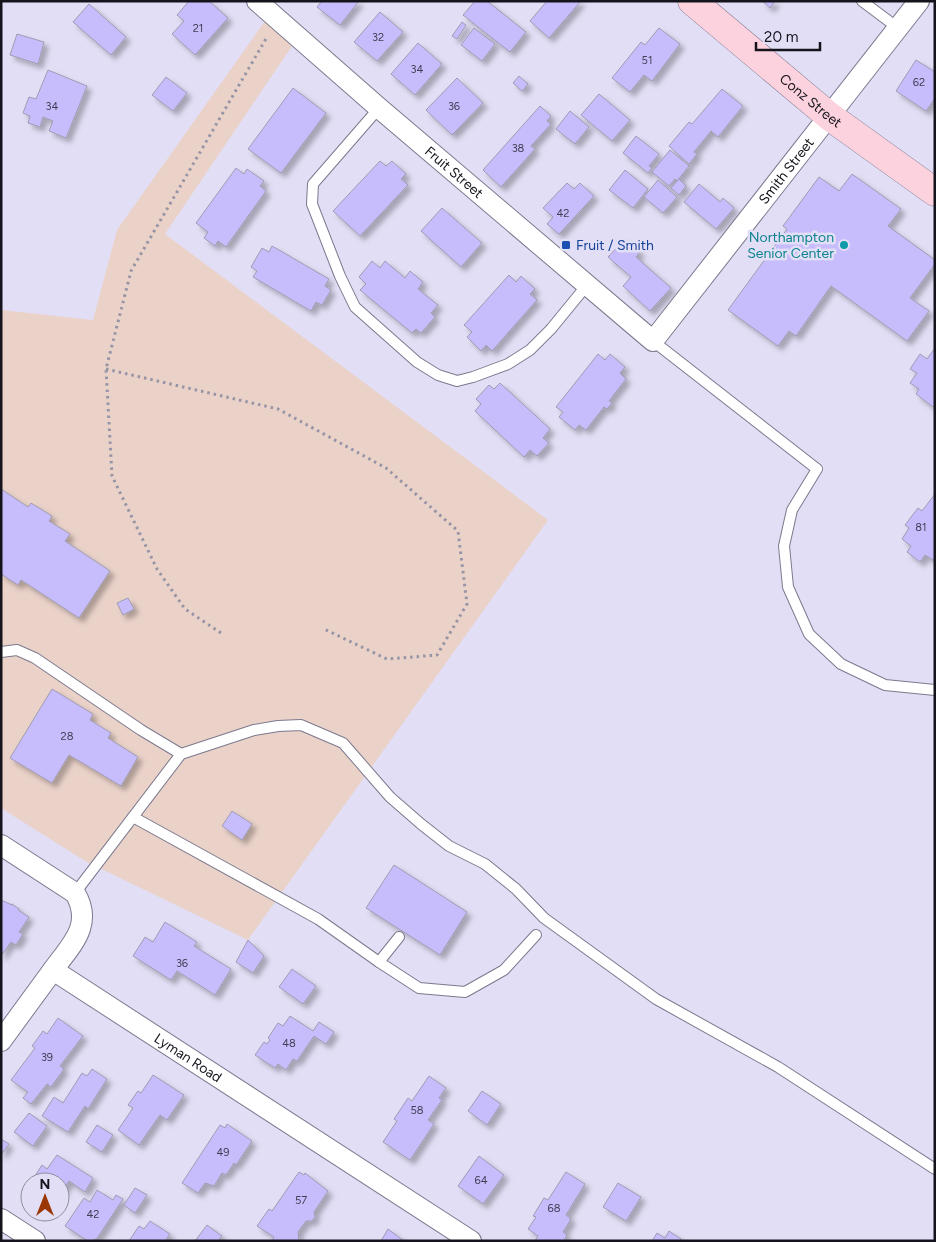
<svg xmlns="http://www.w3.org/2000/svg" width="936" height="1242" viewBox="0 0 936 1242" font-family="Figtree,sans-serif">
  <defs>
    <filter id="shadow"><feDropShadow dx="4.5" dy="4.5" stdDeviation="2.5" flood-color="#0004"/></filter>
  </defs>
  <rect width="100%" height="100%" fill="#e2def5"/>
  <path fill="#ead2c9" d="M265,21L292,46L165,234L548,520L248,940L85,861L1,808V310L93,320L117,230Z"/>
  <g fill="#c8bdfc" stroke="#9f9bb1" filter="url(#shadow)">
    <path d="M189,1H209L228,18L195,55L172,34L184,21L177,15Z"/>
    <path d="M322,1H359L340,25L317,7Z"/>
    <path d="M475,1H487L526,32L510,52L463,15Z"/>
    <path d="M547,1H581L549,38L530,21Z"/>
    <path d="M762,1H775L770,8Z"/>
    <path d="M89,4L126,37L111,55L73,22Z"/>
    <path d="M380,12L403,32L377,61L354,42Z"/>
    <path d="M462,22L466,25L457,39L452,36Z"/>
    <path d="M474,28L495,44L482,61L461,45Z"/>
    <path d="M659,28L680,44L652,81L644,75L630,92L612,78L641,42L645,45Z"/>
    <path d="M17,34L44,42L38,64L10,55Z"/>
    <path d="M418,43L442,64L415,95L391,74Z"/>
    <path d="M916,60L935,72V98L926,111L896,91Z"/>
    <path d="M48,70L87,86L66,138L49,131L53,121L43,117L40,127L28,123L30,116L23,113L29,97L36,99Z"/>
    <path d="M519,76L528,84L522,91L513,83Z"/>
    <path d="M166,77L187,93L173,111L152,95Z"/>
    <path d="M457,78L483,103L452,135L426,110Z"/>
    <path d="M293,88L326,113L281,173L248,149Z"/>
    <path d="M722,89L743,106L718,137L711,131L694,152L697,154L689,164L669,146L689,122L692,124Z"/>
    <path d="M599,94L630,120L612,141L581,115Z"/>
    <path d="M540,106L551,116L547,121L551,124L531,146L535,149L501,187L483,170Z"/>
    <path d="M570,111L589,127L575,144L556,129Z"/>
    <path d="M636,136L659,154L649,166L652,168L648,173L623,153Z"/>
    <path d="M670,150L689,166L677,181L675,179L669,186L652,172Z"/>
    <path d="M380,161L386,166L392,161L406,174L401,179L408,185L360,236L333,211Z"/>
    <path d="M236,168L244,174L247,169L264,181L260,186L266,191L226,247L218,241L215,246L204,238L208,232L196,223Z"/>
    <path d="M625,170L648,189L633,208L609,190Z"/>
    <path d="M852,174L901,209L888,226L935,260V264L910,298L929,311L907,341L831,286L796,336L789,331L778,346L728,310L787,229L783,226L819,177L839,191Z"/>
    <path d="M679,179L686,186L679,195L671,188Z"/>
    <path d="M658,180L677,197L663,213L644,197Z"/>
    <path d="M567,183L574,189L580,183L594,196L559,234L547,224L553,217L543,208Z"/>
    <path d="M699,184L720,202L723,198L734,208L716,229L684,202Z"/>
    <path d="M442,208L482,243L461,267L421,231Z"/>
    <path d="M625,239L640,252L636,257L671,288L650,311L623,286L631,277L608,257Z"/>
    <path d="M272,246L329,279L325,286L331,290L322,305L316,302L311,311L253,277L257,271L251,267L262,248L269,252Z"/>
    <path d="M372,261L380,268L385,261L405,278L410,271L423,282L418,289L438,305L431,313L435,317L421,333L416,329L412,333L360,290L366,284L359,277Z"/>
    <path d="M509,275L516,282L521,276L535,289L530,294L537,300L492,351L486,345L481,351L467,337L472,332L464,325Z"/>
    <path d="M935,348V404L933,407L916,394L919,389L910,383L917,373L910,369L920,354L927,359Z"/>
    <path d="M598,354L605,360L610,354L625,367L620,373L626,379L609,401L612,403L607,409L604,407L586,430L579,425L575,430L559,417L563,412L556,407Z"/>
    <path d="M500,383L550,429L543,438L549,443L537,456L530,450L524,457L475,411L481,404L476,399L489,385L494,389Z"/>
    <path d="M1,489L28,507L31,503L52,516L49,521L70,534L65,541L110,571L79,618L21,580L18,585L1,574Z"/>
    <path d="M935,494V561L925,555L920,562L907,552L911,546L902,539L909,528L905,525L918,508L922,511Z"/>
    <path d="M128,598L134,609L123,615L117,603Z"/>
    <path d="M52,689L93,714L90,720L111,733L108,738L138,757L121,786L69,755L52,783L10,758Z"/>
    <path d="M232,811L252,824L242,840L222,826Z"/>
    <path d="M394,865L467,912L440,955L366,908Z"/>
    <path d="M1,900L12,905V904L19,909L18,910L29,917L19,932L23,934L16,945L11,942L1,956Z"/>
    <path d="M165,922L197,942L194,946L231,969L215,995L177,971L171,980L133,956L145,937L153,942Z"/>
    <path d="M248,940L264,956L253,973L236,962Z"/>
    <path d="M292,969L316,986L303,1004L279,987Z"/>
    <path d="M290,1016L313,1031L319,1022L334,1032L326,1044L314,1036L297,1061L293,1059L286,1070L278,1064L275,1068L255,1055L264,1042L267,1044L270,1040L268,1038L278,1023L283,1026Z"/>
    <path d="M58,1018L83,1036L60,1066L64,1069L51,1087L47,1084L31,1104L23,1098L28,1092L11,1080L35,1048L32,1046L43,1031L47,1034Z"/>
    <path d="M92,1069L107,1079L88,1109L85,1106L68,1132L42,1116L54,1097L63,1103L82,1073L87,1076Z"/>
    <path d="M153,1075L184,1095L167,1120L160,1115L139,1145L118,1130L133,1108L128,1105L138,1091L141,1093Z"/>
    <path d="M429,1076L446,1088L439,1098L442,1100L428,1120L434,1124L410,1160L383,1142L397,1121L394,1119L408,1098L412,1101Z"/>
    <path d="M482,1091L501,1104L487,1125L468,1111Z"/>
    <path d="M29,1113L47,1126L33,1146L14,1132Z"/>
    <path d="M227,1124L252,1141L236,1165L234,1163L226,1175L222,1173L214,1186L205,1183L198,1193L182,1183L220,1125L225,1128Z"/>
    <path d="M97,1125L113,1135L102,1152L86,1142Z"/>
    <path d="M1,1139L9,1144L1,1155Z"/>
    <path d="M57,1155L93,1178L85,1192L69,1181L60,1195V1182H31L42,1165L47,1169Z"/>
    <path d="M479,1156L504,1175L483,1204L458,1186Z"/>
    <path d="M299,1172L304,1175L305,1173L328,1191L314,1212L315,1217L312,1221H306L298,1232L299,1241H272L274,1237L257,1226L269,1209L272,1211Z"/>
    <path d="M566,1172L585,1184L566,1215L571,1219L563,1232L567,1235L564,1241H535L538,1236L528,1229L536,1217L533,1216L544,1198L548,1200Z"/>
    <path d="M618,1183L641,1197L626,1221L603,1207Z"/>
    <path d="M30,1184V1201L22,1196Z"/>
    <path d="M135,1188L147,1195L135,1213L124,1205Z"/>
    <path d="M97,1190L113,1200L116,1195L123,1199L96,1240L94,1239L93,1241H88L65,1226L84,1198L90,1202Z"/>
    <path d="M150,1221L170,1234L165,1241H129L139,1226L144,1229Z"/>
    <path d="M207,1225L222,1236L218,1241H195Z"/>
    <path d="M388,1229L404,1241H381Z"/>
    <path d="M669,1231L681,1239L680,1241H652L657,1233L665,1238Z"/>
  </g>
  <g fill="none" stroke-linecap="round" stroke-linejoin="round">
    <g stroke="#7c798e" stroke-width="12">
      <g id="service">
        <path d="M862,1L898,28"/>
        <path d="M379,108L313,184L312,204L340,276L355,307L417,362L438,375L457,381L473,377L508,364L530,350L551,329L587,285"/>
        <path d="M653,341L817,469L792,510L784,546L788,587L809,634L841,664L885,685L935,690"/>
        <path d="M1,652L17,650L35,658L141,730L181,754"/>
        <path d="M133,817L318,919L379,962L419,988L465,992L504,970L536,935"/>
        <path d="M75,893L181,754L254,730L278,726L301,725L343,743L390,797L421,824L449,846L485,864L516,889L544,918L656,999L778,1067L935,1169"/>
        <path d="M379,962L399,937"/>
      </g>
    </g>
    <g stroke="#7c798e" stroke-width="22">
      <g id="minor">
        <path id="s1" d="M257,1L379,108L653,341L919,1"/>
        <path id="s2" d="M1,845L75,893C94,925 71,945 53,970L471,1241"/>
        <path d="M1,1041L53,970"/>
        <path d="M1,1219L35,1241"/>
      </g>
    </g>
    <g stroke="#7c798e" stroke-width="29">
      <g id="secondary">
        <path id="s3" d="M692,1L829,116L935,192"/>
      </g>
    </g>
    <g stroke="#9794a5" stroke-width="3" stroke-dasharray="2.5 4" stroke-linecap="butt">
      <path d="M106,369L278,409L386,468L458,531L467,604L437,655L387,659L324,629"/>
      <path d="M221,633L185,609L157,569L112,476L106,369L131,271L267,37"/>
    </g>
    <use href="#service" stroke="#fff" stroke-width="10"/>
    <use href="#minor" stroke="#fff" stroke-width="20"/>
    <use href="#secondary" stroke="#fcd2de" stroke-width="28"/>
  </g>
  <rect fill="#1a4fb4" stroke="#e2def5" stroke-width="2" x="561" y="240" width="10" height="10" rx="2.5"/>
  <circle fill="#0f9aa8" stroke="#e2def5" stroke-width="2" cx="844" cy="245" r="5"/>
  <g text-anchor="middle" stroke-width="5" stroke-linejoin="round" paint-order="stroke">
    <g font-size="11" fill="#423e54">
      <text x="198" y="32">21</text>
      <text x="378" y="41">32</text>
      <text x="647" y="64">51</text>
      <text x="417" y="73">34</text>
      <text x="919" y="86">62</text>
      <text x="52" y="110">34</text>
      <text x="454" y="110">36</text>
      <text x="518" y="152">38</text>
      <text x="563" y="217">42</text>
      <text x="921" y="531">81</text>
      <text x="67" y="740">28</text>
      <text x="182" y="967">36</text>
      <text x="289" y="1047">48</text>
      <text x="47" y="1061">39</text>
      <text x="417" y="1114">58</text>
      <text x="223" y="1156">49</text>
      <text x="481" y="1184">64</text>
      <text x="301" y="1204">57</text>
      <text x="554" y="1212">68</text>
      <text x="93" y="1218">42</text>
    </g>
    <g font-size="14" fill="#15141c" stroke="#e2def5">
      <text dy="5" stroke="none"><textPath href="#s3" startOffset="155">Conz Street</textPath></text>
      <text dy="5" stroke="none"><textPath href="#s1" startOffset="738">Smith Street</textPath></text>
      <text dy="5" stroke="none"><textPath href="#s1" startOffset="261">Fruit Street</textPath></text>
      <text dy="5" stroke="none"><textPath href="#s2" startOffset="336">Lyman Road</textPath></text>
    </g>
    <g font-size="14" fill="#0d838f" stroke="#e2def5" text-anchor="end">
      <text x="834" y="242">Northampton<tspan x="834" dy="16">Senior Center</tspan></text>
    </g>
    <g font-size="14" fill="#164399" stroke="#e2def5" text-anchor="start">
      <text x="576" y="250">Fruit / Smith</text>
    </g>
  </g>
  <rect width="936" height="1242" fill="none" stroke="#15141c" stroke-width="5"/>
  <g transform="translate(45 1197)"><circle r="24" fill="#e2def5" stroke="#908d9e"/>
  <path d="M0-4L9 19L0 12L-9 19Z" fill="#9b3606"/>
  <text y="-8" font-size="14" font-weight="bold" text-anchor="middle" fill="#15141c">N</text>
  </g>
  <path d="M756 42v8h64v-8" fill="none" stroke="#15141c" stroke-width="2.5"/>
  <text x="764" y="42" font-size="15" fill="#15141c" stroke="#e2def5" stroke-width="4" paint-order="stroke">20 m</text>
</svg>
